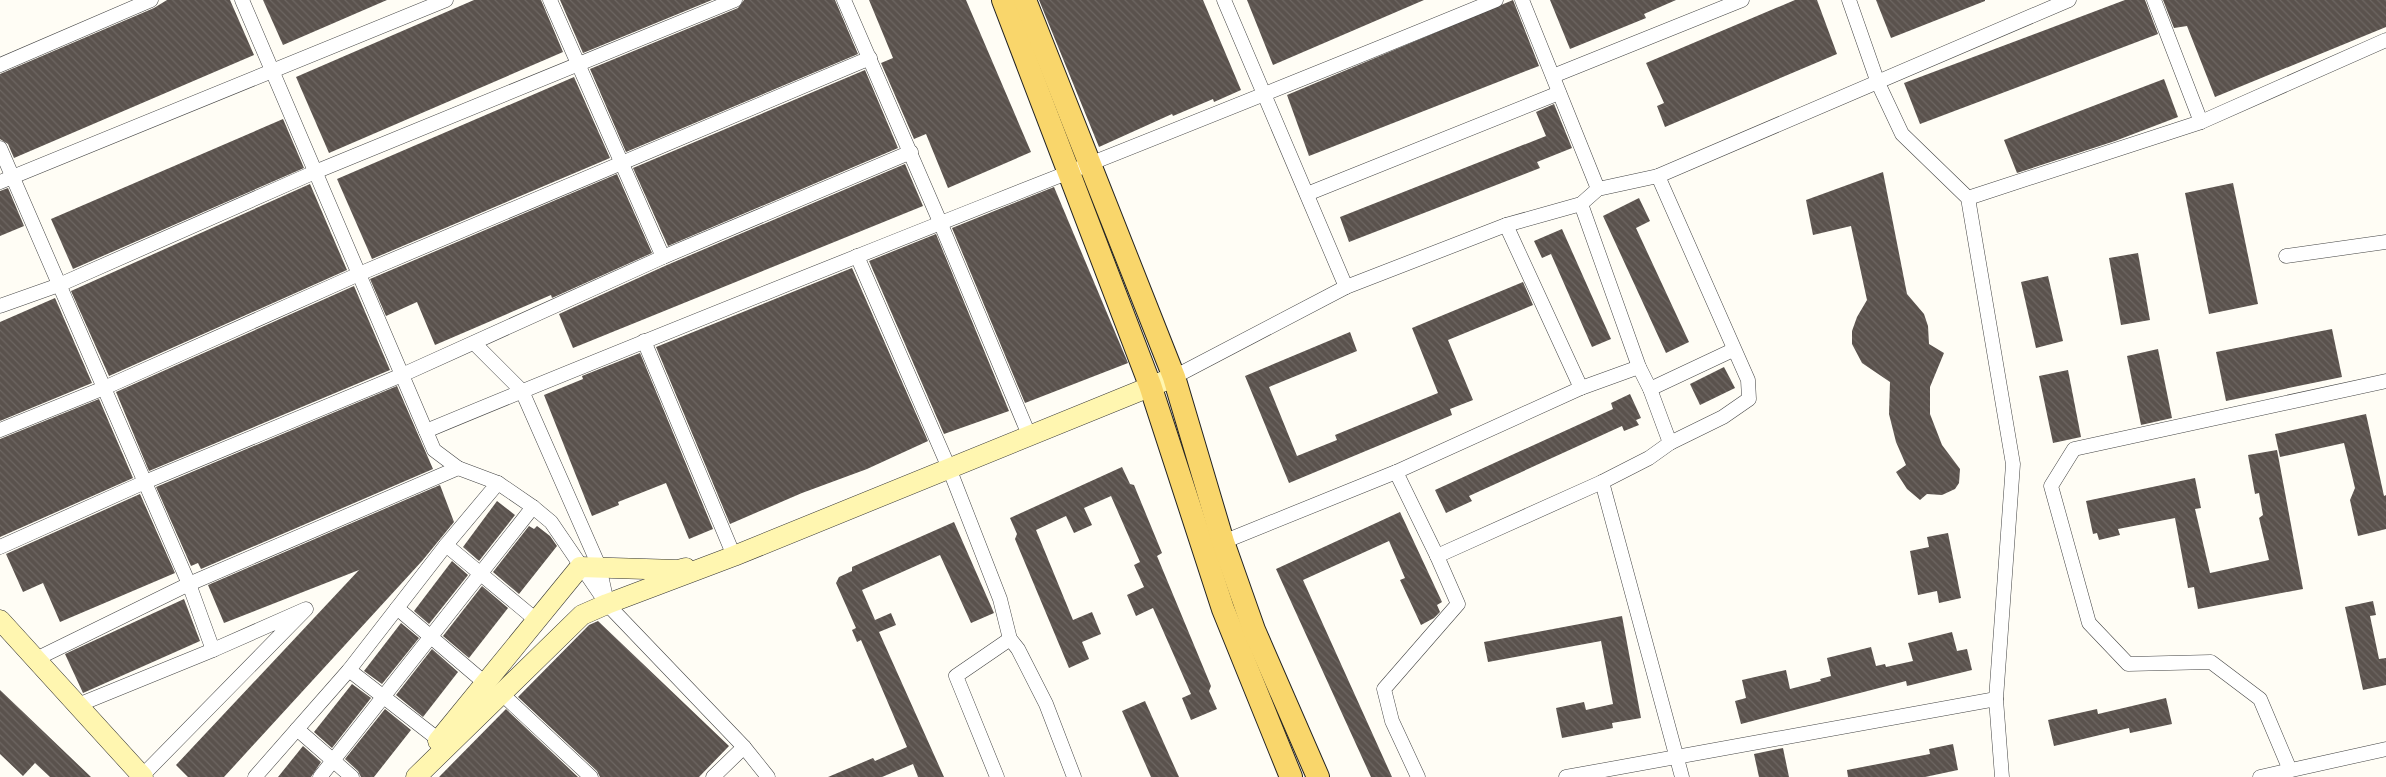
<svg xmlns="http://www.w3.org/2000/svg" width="2386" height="777" viewBox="0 0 2386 777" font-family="'Crimson Pro',serif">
  <defs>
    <pattern id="building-back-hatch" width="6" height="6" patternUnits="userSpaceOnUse" patternTransform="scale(1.25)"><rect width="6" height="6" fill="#5a524d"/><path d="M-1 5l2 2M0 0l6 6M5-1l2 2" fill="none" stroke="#6d6662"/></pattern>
  </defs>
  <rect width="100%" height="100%" fill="#fffdf5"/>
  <g fill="url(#building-back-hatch)">
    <path d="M167,0H230L254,55L14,158L8,144L0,139V74L154,8Z"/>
    <path d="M263,0H387L283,45Z"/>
    <path d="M474,0H541L563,52L329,153L296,77Z"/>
    <path d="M560,0H712L583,53Z"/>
    <path d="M744,0H835L858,54L626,152L590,69L738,8Z"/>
    <path d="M869,0H966L1031,152L948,188L926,134L914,139L881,63L893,58Z"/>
    <path d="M1039,0H1203L1241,90L1214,102L1213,99L1173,116L1172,114L1099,147Z"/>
    <path d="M1247,0H1424L1273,65Z"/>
    <path d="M1513,0L1539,66L1309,156L1287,95Z"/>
    <path d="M1550,0H1676L1644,14L1646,18L1570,49Z"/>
    <path d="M1795,0H1817L1837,54L1665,127L1657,106L1664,103L1646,63Z"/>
    <path d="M1876,0H1985V1L1891,38Z"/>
    <path d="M2125,0H2145L2158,34L1920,124L1904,83Z"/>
    <path d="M2163,0H2386V27L2215,97L2187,26L2174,28Z"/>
    <path d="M865,70L898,148L668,246L633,168Z"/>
    <path d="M574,77L610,158L372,259L337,179Z"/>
    <path d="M2164,79L2178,117L2115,141L2017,173L2004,140Z"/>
    <path d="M1554,104L1572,148L1537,162L1540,168L1349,242L1340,217L1546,136L1536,112Z"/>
    <path d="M283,119L304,168L73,269L51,219Z"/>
    <path d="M905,164L923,206L573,348L559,314L667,265Z"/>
    <path d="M1883,172L1907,294L1924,314L1928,326L1929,344L1944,353L1930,387V414L1942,445L1960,469L1959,483L1955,489L1942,495L1927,494L1920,500L1907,489L1896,472L1906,465L1896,442L1889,414L1890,382L1862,363L1852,344V331L1857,317L1867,300L1851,226L1813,235L1806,200Z"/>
    <path d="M617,174L652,253L552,298L551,295L435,345L417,302L386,316L370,279Z"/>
    <path d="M2233,183L2258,304L2209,314L2185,193Z"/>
    <path d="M310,184L347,270L109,376L71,291Z"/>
    <path d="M1054,187L1128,363L1025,403L952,228Z"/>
    <path d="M8,188L24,226L0,236V191Z"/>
    <path d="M1639,198L1650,221L1636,228L1689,342L1666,353L1603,216Z"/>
    <path d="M1562,229L1611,339L1592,347L1551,254L1542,258L1534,241Z"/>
    <path d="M936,234L1009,411L944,434L869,261Z"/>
    <path d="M2138,253L2150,320L2121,325L2109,258Z"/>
    <path d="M852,268L928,441L867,469L802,493L730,524L656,347Z"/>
    <path d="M2048,276L2063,341L2036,348L2021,282Z"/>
    <path d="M1523,282L1533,305L1448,340L1473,400L1450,409L1452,415L1289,483L1245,376L1350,332L1357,351L1269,387L1297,456L1337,440L1335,435L1438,393L1412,328Z"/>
    <path d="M354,286L390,370L149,471L116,392Z"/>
    <path d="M55,298L92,383L0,421V322Z"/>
    <path d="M2332,329L2342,377L2226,401L2216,352Z"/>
    <path d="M2158,349L2172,418L2141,425L2127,356Z"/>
    <path d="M640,353L713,529L689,539L666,483L618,502L619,505L592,516L544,395L583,379L582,376Z"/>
    <path d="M1724,367L1735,388L1700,405L1690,384Z"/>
    <path d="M2068,370L2081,437L2053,443L2039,376Z"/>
    <path d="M397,386L433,469L201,569L198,563L191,566L156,487Z"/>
    <path d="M1630,394L1641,418L1636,420L1639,425L1624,431L1622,426L1469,496L1472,501L1446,513L1435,490L1613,409L1611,403Z"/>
    <path d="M99,399L133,478L0,537V439Z"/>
    <path d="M2366,414L2384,496L2386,495V529L2358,536L2350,500L2355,488L2344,443L2280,457L2275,434Z"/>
    <path d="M2277,450L2303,589L2198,609L2194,587L2188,588L2175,518L2118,529L2120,535L2099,540L2097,533L2093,534L2086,501L2195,478L2201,508L2195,509L2210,573L2269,560L2259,518L2263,515L2259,493L2255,494L2248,455Z"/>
    <path d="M1122,467L1130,484L1134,485L1162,553L1157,556L1211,686L1209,691L1217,709L1191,720L1182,698L1191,694L1153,608L1136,616L1127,595L1144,587L1134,565L1140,562L1111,496L1084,508L1092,525L1074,533L1066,516L1036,530L1073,620L1092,612L1101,634L1082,642L1089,659L1069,668L1015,539L1017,534L1010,518Z"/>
    <path d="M440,485L454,522L422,561L224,777H188L176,765L359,570L224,623L208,585Z"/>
    <path d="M140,494L175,573L60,622L43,583L23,592L6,554Z"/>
    <path d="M497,501L515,515L479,561L463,547Z"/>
    <path d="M1400,512L1442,602L1437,605L1440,612L1434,618L1421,625L1400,580L1405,578L1389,541L1303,580L1392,777H1371L1276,569Z"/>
    <path d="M954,522L994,613L971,623L940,555L862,590L875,620L891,613L896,625L879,632L944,777H918L913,764L882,777H828L873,758L875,761L907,747L861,640L857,642L852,630L856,628L836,583L839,577L852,571V567Z"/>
    <path d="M529,526L534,529L537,526L550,536L557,546L519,594L493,572Z"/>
    <path d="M1948,533L1961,598L1939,603L1937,591L1918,595L1910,551L1929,547L1927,537Z"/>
    <path d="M452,561L468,575L429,624L414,611Z"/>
    <path d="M482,586L508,608L469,658L443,636Z"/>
    <path d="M184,599L200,641L83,693L65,654Z"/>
    <path d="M2373,601L2376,615L2370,616L2379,659L2386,658V685L2363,690L2345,607Z"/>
    <path d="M1622,616L1641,718L1612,723L1613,728L1562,738L1556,708L1584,702L1586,710L1613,704L1601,641L1488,662L1484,642Z"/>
    <path d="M598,621L729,746L699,777H600L597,771L518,697L589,625Z"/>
    <path d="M401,623L419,638L382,684L364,671Z"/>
    <path d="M1952,632L1957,651L1967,649L1972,670L1907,686L1906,681L1741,724L1735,701L1746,698L1742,680L1786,670L1790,689L1821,681L1820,679L1831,676L1827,658L1871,647L1876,666L1885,664L1886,667L1913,661L1908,643Z"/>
    <path d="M432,649L458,672L423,717L396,695Z"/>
    <path d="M352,684L371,698L332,748L314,732Z"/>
    <path d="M0,690L21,710L91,777H50L35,763L23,776L0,754Z"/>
    <path d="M2166,698L2172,724L2130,733L2129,728L2054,746L2048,720L2097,709L2098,714Z"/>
    <path d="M1145,701L1179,777H1151L1122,711Z"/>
    <path d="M385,709L411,730L374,777H361L358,771L345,759Z"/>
    <path d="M506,709L578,777H439Z"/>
    <path d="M1953,744L1958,770L1925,777H1848L1847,770L1930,754L1929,749Z"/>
    <path d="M303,746L321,762L311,777H278Z"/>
    <path d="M1783,748L1789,777H1759L1754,754Z"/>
  </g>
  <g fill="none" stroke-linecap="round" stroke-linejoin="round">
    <g stroke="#444" stroke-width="15">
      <g id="street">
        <path d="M242,0L434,450L458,468L498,483L446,545L349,670L255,777"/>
        <path d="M550,0L663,257"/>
        <path d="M844,0L940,222L1029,435"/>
        <path d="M1224,0L1346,287"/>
        <path d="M1522,0L1598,189"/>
        <path d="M1849,0L1878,83L1902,134L1968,198L2013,464L1996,699"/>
        <path d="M2154,0L2201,122"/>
        <path d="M0,65L151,0"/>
        <path d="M1553,76L1742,0"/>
        <path d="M0,148L189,584L213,650"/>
        <path d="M1658,176L1748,380L1749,399L1723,417L1670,443"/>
        <path d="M0,182L446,0"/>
        <path d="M1307,194L1559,93"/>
        <path d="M1968,198L2201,122L2386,40"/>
        <path d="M1506,225L1581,388"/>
        <path d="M857,256L949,468L1000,599L1010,639L1018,649L1046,704L1074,777"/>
        <path d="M2286,256L2386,242"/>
        <path d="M0,306L59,285L315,172L735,0"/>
        <path d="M644,341L734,556"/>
        <path d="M474,343L522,391L599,566L606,598"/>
        <path d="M1174,377L1346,287L1506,225L1581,204L1598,189L1658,176L2069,0"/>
        <path d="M1650,389L1733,350"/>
        <path d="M0,430L104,388L359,274L870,58"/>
        <path d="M426,431C781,283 1140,147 1496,0"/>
        <path d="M1396,472L1437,556"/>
        <path d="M1602,482L1682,777"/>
        <path d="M498,483L533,507L551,522L607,604L744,747L768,777"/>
        <path d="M1223,542L1396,472L1581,388L1639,367"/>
        <path d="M446,545L535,619"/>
        <path d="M0,547L145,482L402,375L663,257L911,152"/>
        <path d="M397,608L485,683"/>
        <path d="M36,659L189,584L458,468"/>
        <path d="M349,670L439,740"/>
        <path d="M502,694L591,777"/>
        <path d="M78,705L213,650L306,609L142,776"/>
        <path d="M297,729L352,777"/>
        <path d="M2290,770L2260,699L2211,662L2128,664L2089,623L2051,486L2074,449L2386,381"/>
        <path d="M320,777L533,507"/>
        <path d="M713,777L744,747"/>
        <path d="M997,777L956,676L1010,639"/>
        <path d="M1418,777L1392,721L1384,689L1458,604L1437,556L1602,482L1649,458L1670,443L1650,389L1639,367L1581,204"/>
        <path d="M1566,777L1996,699L2002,777"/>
        <path d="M2260,777L2386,749"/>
      </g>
    </g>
    <g stroke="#333" stroke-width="21">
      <g id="secondary">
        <path d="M0,620L143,777"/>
        <path d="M438,741L580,567L678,570L686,568"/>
        <path d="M416,777L582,615L607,604L734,556L1174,377"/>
      </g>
    </g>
    <g stroke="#222" stroke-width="24">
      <g id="primary">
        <path d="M1003,0L1150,385L1223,609L1291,777"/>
        <path d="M1025,0L1174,377L1223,542L1254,630L1318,777"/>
      </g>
    </g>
    <use href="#street" stroke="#fff" stroke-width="14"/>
    <use href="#secondary" stroke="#fff6b0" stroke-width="20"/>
    <use href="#primary" stroke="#f9d66b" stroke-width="22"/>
  </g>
</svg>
